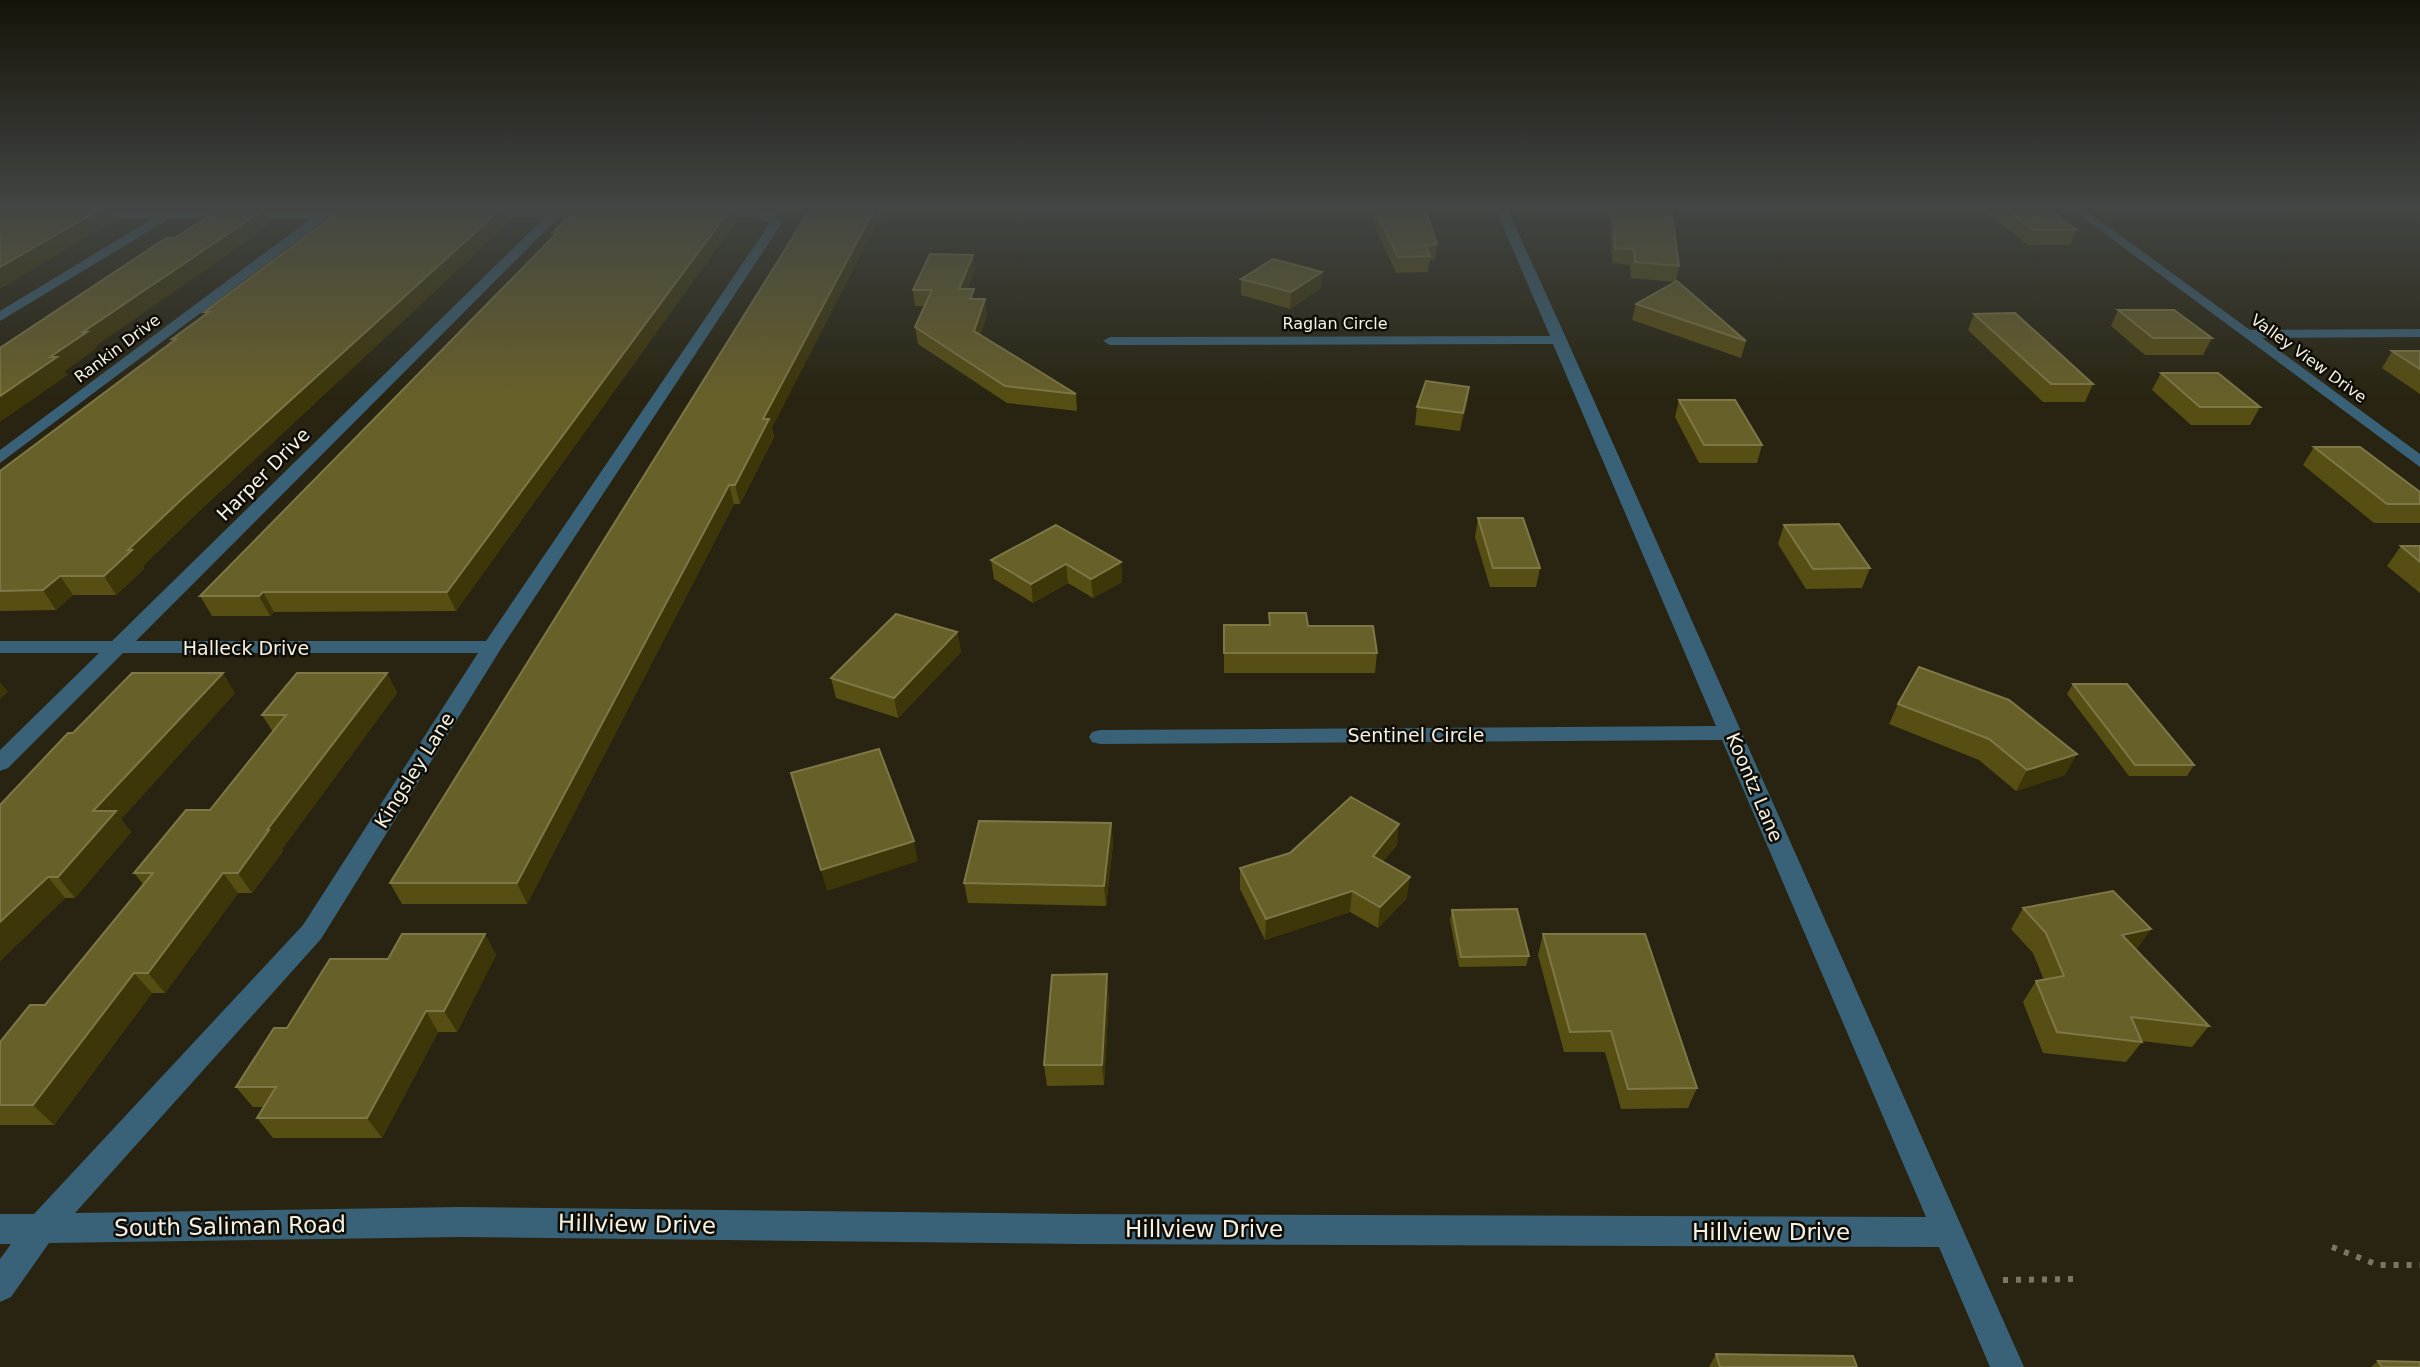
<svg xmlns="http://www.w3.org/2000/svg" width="2420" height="1367" viewBox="0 0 2420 1367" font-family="'DejaVu Sans',sans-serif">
  <rect width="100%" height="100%" fill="#282411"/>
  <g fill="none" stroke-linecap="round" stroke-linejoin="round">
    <g stroke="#797665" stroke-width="6" stroke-dasharray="5 8" stroke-linecap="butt">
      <path d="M2332,1247L2378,1265H2420"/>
      <path d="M2003,1280L2076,1279"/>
    </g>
    <g fill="#396177" fill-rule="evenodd">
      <path d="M1495,208H1507L1567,340L2024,1367H1990L1939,1247L1078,1244L460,1237L49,1243L11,1297L0,1302V1259L11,1244H0V1214H34L303,925L478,653H123L8,768L0,771V750L99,653H0V641H112L544,218L478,217L476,214L482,210H600L606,214L600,218H558L136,641H486L770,223L754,217H709L705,216V210L754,209L776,214L782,223L502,647L321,939L75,1213L460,1207L1078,1214L1926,1217L1722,740L1100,744L1092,742L1089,737L1092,732L1100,730L1716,726L1553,344L1110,345L1103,341L1110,337L1550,336Z"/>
      <path d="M2070,208H2083L2250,330L2420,329V337L2262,338L2420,454V467Z"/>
      <path d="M86,211L362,212L368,216L362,220H325L0,463V450L310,219H169L0,321V311L152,219L82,218V212Z"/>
    </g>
  </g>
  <g fill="#574e13">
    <path d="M1371,208H1425L1437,244L1435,260H1430L1428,272L1396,273L1376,229Z"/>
    <path d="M1609,208H1671L1679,266L1676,282L1746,341L1741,358L1632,320L1636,304L1675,282L1631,278L1630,265L1612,263Z"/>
    <path d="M1981,208H2047L2077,230L2071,245H2028Z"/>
    <path d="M511,220L194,516L143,566L144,569L116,595H73L56,610L0,611V471L173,341L172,339L205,314L204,312Z"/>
    <path d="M737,220L456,611L274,612L270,616H212L200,596L554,236L553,233Z"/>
    <path d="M973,255L975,270L967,289L987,315L980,335L1076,394L1077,411L1007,403L918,344L915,327L925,306H915L913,290Z"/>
    <path d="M1322,272L1321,288L1290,309L1241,295V279Z"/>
    <path d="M2118,310L2212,338L2203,355H2145L2111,326Z"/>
    <path d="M1974,314L2093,384L2085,402H2043L1968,330Z"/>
    <path d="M2392,351H2420V394L2382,368Z"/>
    <path d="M2161,373L2260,407L2250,425H2191L2152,390Z"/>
    <path d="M1469,387L1467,404L1460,431L1415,425L1417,407Z"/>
    <path d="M1679,400L1762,445L1757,463H1699L1675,417Z"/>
    <path d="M772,428L774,437L740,504H734L527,904H402L390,883Z"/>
    <path d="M2314,447L2420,492V523H2374L2303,465Z"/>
    <path d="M1478,518L1540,568L1536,587H1490L1475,537Z"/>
    <path d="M1784,525L1870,568L1862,588L1806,589L1778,544Z"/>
    <path d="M2401,546H2420V593L2387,566Z"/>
    <path d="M991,560L1121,562L1122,582L1093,598L1068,583L1033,603L994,579Z"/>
    <path d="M1269,613L1377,653L1375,673H1224V625H1269Z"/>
    <path d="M957,632L961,652L898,718L836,698L831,678Z"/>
    <path d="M1919,667L2065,775L2016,791L1979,760L1889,724L1898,704Z"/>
    <path d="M387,673L397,693L282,849L283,851L252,893H238L165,993H152L54,1125H0V1042L45,1005L143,884L134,873L210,810L273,732L262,715Z"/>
    <path d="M2073,684L2194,765L2187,776H2129L2067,694Z"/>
    <path d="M235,693L121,819L131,832L75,898H65L0,961V805L73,733Z"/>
    <path d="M1111,823L1113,844L1106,906L968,903L964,883Z"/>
    <path d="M1397,845L1383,861L1407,898L1378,928L1350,912L1265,940L1240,889V868Z"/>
    <path d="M2023,908L2151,929L2136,950L2209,1026L2192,1047L2141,1041L2142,1042L2126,1062L2043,1053L2023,1002L2036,981L2044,980L2033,953L2011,929Z"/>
    <path d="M1452,910L1529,956L1526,966L1459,967L1450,920Z"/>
    <path d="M485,934L496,955L457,1032H438L382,1138H273L257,1118L263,1107H253L236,1087L287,1028L388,959Z"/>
    <path d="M1543,934L1697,1088L1688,1108L1621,1109L1605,1052H1564L1538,955Z"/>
    <path d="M1109,995L1104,1085L1047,1086L1044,1065Z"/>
    <path d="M1716,1354L1857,1367H1709Z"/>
    <path d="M2378,1361L2420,1367H2371Z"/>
  </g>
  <g fill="#3d3609">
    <path d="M103,208H109L116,220L0,289V267Z"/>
    <path d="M502,208H507L511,220L194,516L143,566L144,569L116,595L104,576L128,550L183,498Z"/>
    <path d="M731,208H734L737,220L456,611L447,592Z"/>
    <path d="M875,208H885L772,428L774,437L740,504L735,485L763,419Z"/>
    <path d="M263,210L270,225L96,346L97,348L65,371L68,375L0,422V396L83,332Z"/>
    <path d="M973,255L975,270L961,305L959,289Z"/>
    <path d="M1322,272L1321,288L1290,309L1291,292Z"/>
    <path d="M985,299L987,315L976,348L974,331Z"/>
    <path d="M1469,387L1467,404L1460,431L1463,413Z"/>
    <path d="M729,485L734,504L527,904L517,883Z"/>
    <path d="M1121,562L1122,582L1093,598L1091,579Z"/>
    <path d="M1066,564L1068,583L1033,603L1031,584Z"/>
    <path d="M60,576L73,595L56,610L43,590Z"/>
    <path d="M263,592L274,612L270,616L259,596Z"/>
    <path d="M957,632L961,652L898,718L894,698Z"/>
    <path d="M223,673L235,693L121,819L131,832L75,898L58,877L93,811Z"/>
    <path d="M387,673L397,693L282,849L283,851L252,893L238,873L267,830Z"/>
    <path d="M0,682L8,692L0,699Z"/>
    <path d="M2077,754L2065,775L2016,791L2027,770Z"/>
    <path d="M1111,823L1113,844L1106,906L1104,886Z"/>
    <path d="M1399,824L1397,845L1370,876L1373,856Z"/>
    <path d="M914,841L918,861L827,891L821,870Z"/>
    <path d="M223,873L238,893L165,993L148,973Z"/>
    <path d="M48,877L65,898L0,961V922Z"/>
    <path d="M1410,877L1407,898L1378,928L1380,907Z"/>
    <path d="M1352,891L1350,912L1265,940L1266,919Z"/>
    <path d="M2151,929L2136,950L2122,935Z"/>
    <path d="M485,934L496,955L457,1032L444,1011Z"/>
    <path d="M134,973L152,993L54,1125L33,1105Z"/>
    <path d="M1107,974L1109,995L1104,1085L1102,1065Z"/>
    <path d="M426,1011L438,1032L382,1138L367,1118Z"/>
  </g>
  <g fill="#686029" stroke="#7e7747" stroke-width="2">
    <path d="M0,208H103L0,267Z"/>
    <path d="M222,208H261L263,210L83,332H87L50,357H57L0,396V348L166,238H175Z"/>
    <path d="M344,208H502L183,498L128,550H132L104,576H60L43,590L0,591V471L176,339H172L209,312H204Z"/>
    <path d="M577,208H731L447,592H263L259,596H200L557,233H553Z"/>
    <path d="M811,208H875L763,419H769L735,485H729L517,883H390Z"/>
    <path d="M1376,208H1425L1437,244L1425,245L1430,256L1398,257L1377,213Z"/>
    <path d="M1613,208H1671L1679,266L1635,262L1634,249L1615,248Z"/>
    <path d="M2005,208H2047L2077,230H2034Z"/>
    <path d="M930,254L973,255L959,289H974L970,299H985L974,331L1076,394L1005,386L915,327L932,290H913Z"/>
    <path d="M1273,259L1322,272L1291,292L1241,279Z"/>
    <path d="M1677,281L1746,341L1636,304Z"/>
    <path d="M2118,310H2174L2212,338H2153Z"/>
    <path d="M2015,313L2093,384H2051L1974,314Z"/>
    <path d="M2392,351H2420V369Z"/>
    <path d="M2161,373H2218L2260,407H2200Z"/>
    <path d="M1426,381L1469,387L1463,413L1417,407Z"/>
    <path d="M1679,400H1735L1762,445H1704Z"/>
    <path d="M2314,447H2360L2420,492V504H2387Z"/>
    <path d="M1478,518H1523L1540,568H1493Z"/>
    <path d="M1839,524L1870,568L1813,569L1784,525Z"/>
    <path d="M1056,525L1121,562L1091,579L1066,564L1031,584L991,560Z"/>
    <path d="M2401,546H2420V562Z"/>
    <path d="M1269,613H1306L1308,626H1373L1377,653H1224V625H1270Z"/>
    <path d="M896,614L957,632L894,698L831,678Z"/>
    <path d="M1919,667L2009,700L2077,754L2027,770L1989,739L1898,704Z"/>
    <path d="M132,673H223L93,811H116L58,877H48L0,922V805L68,733H73Z"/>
    <path d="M297,673H387L267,830H269L238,873H223L148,973H134L33,1105H0V1042L30,1005H45L153,873H134L186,810H210L286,715H262Z"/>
    <path d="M2073,684H2127L2194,765H2135Z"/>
    <path d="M879,749L914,841L821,870L791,773Z"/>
    <path d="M1351,797L1399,824L1373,856L1410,877L1380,907L1352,891L1266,919L1240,868L1290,853Z"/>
    <path d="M979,821L1111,823L1104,886L964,883Z"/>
    <path d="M2113,891L2151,929L2122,935L2209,1026L2131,1017L2142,1042L2057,1032L2036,981L2064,976L2046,933L2023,908Z"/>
    <path d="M1517,909L1529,956L1461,957L1452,910Z"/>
    <path d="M402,934H485L444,1011H426L367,1118H257L276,1087H236L274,1028H287L330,959H388Z"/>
    <path d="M1543,934H1645L1697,1088L1628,1089L1611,1031L1570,1032Z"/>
    <path d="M1107,974L1102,1065H1044L1052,975Z"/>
    <path d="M1716,1354L1853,1356L1857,1367H1720Z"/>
    <path d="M2378,1361L2420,1362V1367H2382Z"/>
  </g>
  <linearGradient id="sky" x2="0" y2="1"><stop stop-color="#161409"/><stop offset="0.52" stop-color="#424543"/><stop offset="1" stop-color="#424543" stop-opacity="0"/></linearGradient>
  <rect width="2420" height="399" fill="url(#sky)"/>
  <g text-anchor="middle" stroke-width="5" stroke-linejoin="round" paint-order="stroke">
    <g font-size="16" fill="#f4f2e5" stroke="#0f0d06">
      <text x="1335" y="329">Raglan Circle</text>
      <text transform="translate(117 348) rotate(-37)" y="6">Rankin Drive</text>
      <text transform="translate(2309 358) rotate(36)" y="6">Valley View Drive</text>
    </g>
    <g font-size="19" fill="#f4f2e5" stroke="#0f0d06">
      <text transform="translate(263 474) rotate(-45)" y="7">Harper Drive</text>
      <text x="246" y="655">Halleck Drive</text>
      <text x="1416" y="742">Sentinel Circle</text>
      <text transform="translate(414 770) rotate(-58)" y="7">Kingsley Lane</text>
      <text transform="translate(1755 787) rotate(67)" y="7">Koontz Lane</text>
    </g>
    <g font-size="23" fill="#f4f2e5" stroke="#0f0d06">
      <text transform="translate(637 1224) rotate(1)" y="8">Hillview Drive</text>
      <text transform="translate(230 1226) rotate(-1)" y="8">South Saliman Road</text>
      <text x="1204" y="1237">Hillview Drive</text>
      <text x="1771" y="1240">Hillview Drive</text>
    </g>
  </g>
</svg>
